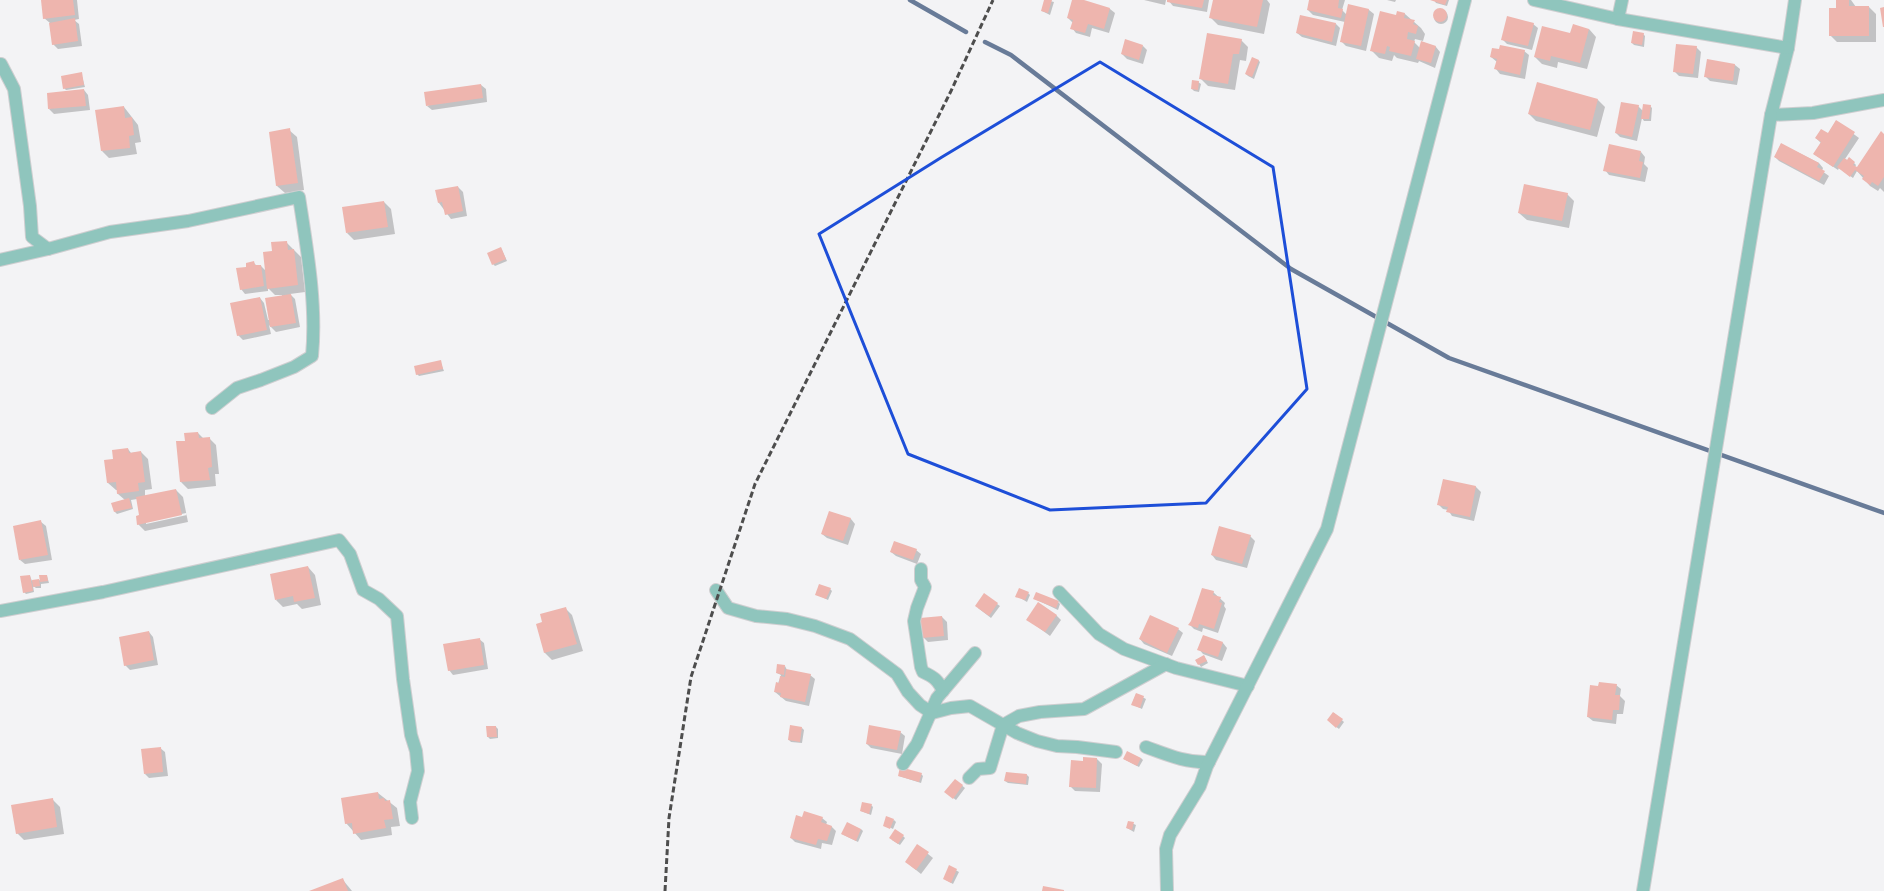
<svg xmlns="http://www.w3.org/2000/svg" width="1884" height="891" viewBox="0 0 1884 891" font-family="'Asap Condensed',sans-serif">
  <rect width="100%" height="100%" fill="#f3f3f5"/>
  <g fill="#0003" fill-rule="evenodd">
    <path d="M42,0H77L79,19L74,20L79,24L82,46L58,49L53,44L50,23L44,18Z"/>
    <path d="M1045,0L1054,2L1050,15L1042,11Z"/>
    <path d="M1073,0H1080L1110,9L1115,13L1109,33L1092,28L1090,37L1076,33L1072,28L1073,23L1068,18Z"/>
    <path d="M1144,0H1166L1165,5Z"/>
    <path d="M1168,0H1209L1207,12L1173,6Z"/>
    <path d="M1214,0H1267L1270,4L1264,34L1218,25L1210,17Z"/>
    <path d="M1310,0H1345L1342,10L1347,15L1349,5L1369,10L1374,14L1366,51L1346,46L1341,41L1345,22L1313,15L1308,10Z"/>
    <path d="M1387,0H1396L1395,2Z"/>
    <path d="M1434,0H1449L1447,6L1436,3Z"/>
    <path d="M1837,0H1851L1856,7H1869L1876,14V42H1837L1830,35L1837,9Z"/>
    <circle cx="1441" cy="17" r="7"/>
    <path d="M1398,12L1405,14L1421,28L1425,34L1423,41L1415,39L1414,42L1420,48L1422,42L1436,47L1440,52L1435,68L1419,61L1418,63L1397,58L1394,55L1392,61L1379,58L1371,50L1397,17Z"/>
    <path d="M1336,24L1340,28L1336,46L1302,37L1297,33Z"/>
    <path d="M1533,24L1538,28L1532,50L1507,44L1502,39Z"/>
    <path d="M1589,29L1596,37L1587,69L1558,62L1557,68L1542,64L1535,57L1571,34Z"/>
    <path d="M1643,34L1645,36L1644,47L1634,45L1632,43Z"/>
    <path d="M1241,40L1248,47L1246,61L1240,60L1235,90L1208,86L1200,78Z"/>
    <path d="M1143,46L1147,50L1143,64L1127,59L1122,54Z"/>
    <path d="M1696,47L1701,52L1698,78L1679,76L1674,71Z"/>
    <path d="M1524,51L1529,55L1525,79L1500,74L1496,69L1497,62L1491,57Z"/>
    <path d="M1258,60L1260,62L1254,79L1248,76L1246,74Z"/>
    <path d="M1708,61L1735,65L1740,69L1737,85L1710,81L1705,76Z"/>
    <path d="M81,73L85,87L66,90L64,88Z"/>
    <path d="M1198,82L1201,84L1199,92L1194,91L1192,89Z"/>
    <path d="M481,85L486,89L487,102L432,110L427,106Z"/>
    <path d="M84,90L88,95L90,110L54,114L49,109Z"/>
    <path d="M1598,100L1605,107L1597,137L1536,121L1529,114Z"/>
    <path d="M1638,106L1643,111L1650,106L1652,108L1651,121H1644L1642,118L1637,141L1620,137L1616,133Z"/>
    <path d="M124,107L138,125L141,142L135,143L137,154L109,158L102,151Z"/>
    <path d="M1836,121L1859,138L1845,159L1854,163L1856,165L1855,167L1857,169L1884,135V192L1880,188L1878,191L1870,186L1857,171L1853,178L1839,168L1838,170L1814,154L1821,143L1816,138L1828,134Z"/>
    <path d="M289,130L297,137L304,190L285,193L277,186Z"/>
    <path d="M1781,144L1819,163L1823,168L1822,171L1829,176L1824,185L1779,161L1775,157Z"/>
    <path d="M1641,152L1645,157L1644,164L1648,168L1645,182L1609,175L1605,170Z"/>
    <path d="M458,187L463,192L467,216L451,219L439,203L436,191Z"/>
    <path d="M1567,194L1574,201L1569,228L1527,220L1519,213Z"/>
    <path d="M384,202L391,209L395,234L354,240L347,233Z"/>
    <path d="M286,242L301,257L305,292L290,294L295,299L300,327L276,332L269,325L271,334L243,340L238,335L260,298L264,303L268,320H270L282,296V295H275L268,288V291L245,294L241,289L247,268L253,262L257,266H261L266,271L273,252Z"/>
    <path d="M501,248L507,261L495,266L493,264Z"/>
    <path d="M440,361L444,371L419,376L417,374Z"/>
    <path d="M198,433L203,438H209L216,445L219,474H215L216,486L188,489L181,482L186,442Z"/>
    <path d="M128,449L131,453L141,452L148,459L152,489L145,490V496L176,490L183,497L188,522L145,531L138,524L141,516L137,499L131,500L133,509L117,514L115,512L113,504L125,500L118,494V490H116L108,483L114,460ZM186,513L187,515L146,524V522Z"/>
    <path d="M1444,481L1476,487L1481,492L1474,521L1452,516L1448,510L1443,509L1439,505Z"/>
    <path d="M830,512L851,519L855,524L848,545L827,538L822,534Z"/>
    <path d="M41,522L46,526L52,560L25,564L20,560Z"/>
    <path d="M1250,536L1255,541L1247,568L1216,560L1212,555Z"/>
    <path d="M916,550L921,554L917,564L896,556L891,552Z"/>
    <path d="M308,567L315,575L321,605L302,609L297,604L283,607L276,600Z"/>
    <path d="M30,576L32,581L41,580L47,576L49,583L41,584V588H36L33,586L34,592L26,594L24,592Z"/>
    <path d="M830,589L832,591L828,600L816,594Z"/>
    <path d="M1213,592L1225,603L1224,606L1226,609L1218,633L1203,628L1202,632L1194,629L1190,625Z"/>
    <path d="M1028,593L1030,595L1027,602L1017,596Z"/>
    <path d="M984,595L1000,606L991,618L978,608Z"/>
    <path d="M1035,599L1058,602L1060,604L1058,610Z"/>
    <path d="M565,608L572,615L583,651L552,660L545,653L543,623Z"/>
    <path d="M1056,615L1061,620L1050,636L1027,619Z"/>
    <path d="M942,617L947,622L948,640L928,642L923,637Z"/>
    <path d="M1178,629L1183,633L1172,656L1144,644L1140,639Z"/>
    <path d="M149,632L153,637L158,665L130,670L125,665Z"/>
    <path d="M1204,636L1223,643L1227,648L1222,661L1203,654L1199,649Z"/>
    <path d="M479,639L484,643L488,669L453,675L449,670Z"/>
    <path d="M1204,656L1208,663L1201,667L1196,660Z"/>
    <path d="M785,666L787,670L810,675L815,679L809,706L786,701L775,692L781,675L777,673Z"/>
    <path d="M1616,685L1621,689L1620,696L1625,701L1623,714H1617L1616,724L1593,721L1588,717L1599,687Z"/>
    <path d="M1136,694L1146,699L1142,709L1132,704Z"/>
    <path d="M1334,713L1344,722L1339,729L1330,722Z"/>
    <path d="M496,727L498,729V738L490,739L488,737Z"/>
    <path d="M802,728L804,730L802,743L791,742L789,740Z"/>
    <path d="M900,732L905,736L902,754L871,748L867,744Z"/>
    <path d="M160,748L165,752L168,776L149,778L145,774Z"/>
    <path d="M1141,758L1143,760L1139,767L1124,759Z"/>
    <path d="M1097,759L1102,764L1100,792L1075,791L1070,786L1084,762Z"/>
    <path d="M921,774L923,776L921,783L899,776Z"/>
    <path d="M1027,775L1029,777L1028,785L1008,783L1005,781Z"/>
    <path d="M955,780L965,788L956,800L948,794Z"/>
    <path d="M378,793L397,808L400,826L391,827L392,835L361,840L346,823Z"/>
    <path d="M52,799L60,807L64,834L24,840L17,833Z"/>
    <path d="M871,805L873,807L871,815L861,811Z"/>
    <path d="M803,818H822L827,822L826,825L831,826L836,831L832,845L822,843L821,849L795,842L791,838Z"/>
    <path d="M894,820L896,822L893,829L885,825Z"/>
    <path d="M1129,822L1136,825L1134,832L1127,828Z"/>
    <path d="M861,829L863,831L858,842L842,834Z"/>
    <path d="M903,836L905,838L900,845L892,840Z"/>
    <path d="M918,846L933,858L921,874L911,866Z"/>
    <path d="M950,867L959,872L953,884L946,880Z"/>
    <path d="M343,880L352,891H312Z"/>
  </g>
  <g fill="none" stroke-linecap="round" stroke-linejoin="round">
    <g stroke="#687b98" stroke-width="4.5">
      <path d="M910,0L966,32"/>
      <path d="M985,42L1011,55L1291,269L1449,358L1884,513"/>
    </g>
  </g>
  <g fill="#eeb5ae">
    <path d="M41,0H73L75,15L43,19Z"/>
    <path d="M1044,0H1052L1048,13L1041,11Z"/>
    <path d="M1072,0H1084L1110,8L1104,29L1088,24L1085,33L1070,29L1073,20L1067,18Z"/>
    <path d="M1167,0H1204L1202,8L1167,2Z"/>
    <path d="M1213,0H1263L1257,27L1209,18Z"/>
    <path d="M1309,0H1339L1338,8L1343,9L1341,18L1307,10Z"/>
    <path d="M1430,0H1447L1445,5Z"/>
    <path d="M1836,0H1849V6H1869V36H1829V8H1836Z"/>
    <path d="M1348,4L1369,9L1361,46L1340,42Z"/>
    <path d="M1884,7V27H1883L1880,8Z"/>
    <circle cx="1440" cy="15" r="7"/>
    <path d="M1380,11L1396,15L1397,11L1405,13L1404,18L1415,20L1413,24L1418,26L1416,34L1408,32L1407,39L1415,41L1411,56L1389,51L1390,47L1387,46L1385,54L1370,51Z"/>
    <path d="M1300,15L1336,23L1332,42L1296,33Z"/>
    <path d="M1507,16L1534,23L1528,46L1501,40Z"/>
    <path d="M75,18L78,41L52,45L49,23Z"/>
    <path d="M1573,24L1589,29L1580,63L1551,56L1550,61L1534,57L1542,26L1570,33Z"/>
    <path d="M1633,31L1644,33L1642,45L1631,43Z"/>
    <path d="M1207,33L1242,39L1239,54H1233L1228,84L1199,79Z"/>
    <path d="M1125,39L1143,45L1139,60L1121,54Z"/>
    <path d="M1421,41L1436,46L1431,63L1416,59Z"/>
    <path d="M1676,44L1697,46L1693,74L1673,72Z"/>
    <path d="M1500,45L1525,50L1520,75L1494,69L1497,59L1490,57L1492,48L1499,49Z"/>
    <path d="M1252,57L1259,60L1252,77L1245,74Z"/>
    <path d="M1707,59L1735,64L1733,81L1704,77Z"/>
    <path d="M82,72L84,85L63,89L61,76Z"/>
    <path d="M1192,80L1199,81L1198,90L1191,89Z"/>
    <path d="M1537,82L1598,99L1590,130L1528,114Z"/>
    <path d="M481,84L483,98L426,106L424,92Z"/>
    <path d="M84,89L86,106L48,109L47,93Z"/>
    <path d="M1621,102L1639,105L1632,137L1615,133Z"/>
    <path d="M1643,104L1651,105L1649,119H1641Z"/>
    <path d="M124,106L125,118L132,117L134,135L129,136L130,148L101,151L95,110Z"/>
    <path d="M1836,120L1855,132L1833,167L1813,154L1821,142L1815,138L1821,129L1828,133Z"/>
    <path d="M290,128L298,183L276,186L269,132Z"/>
    <path d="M1881,131L1884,134V177L1878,186L1872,182L1870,185L1862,179L1864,176L1855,170L1850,177L1837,167L1844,158L1847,160L1849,157L1855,162L1853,165L1857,167Z"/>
    <path d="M1781,143L1819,163L1817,167L1825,171L1819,181L1774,157Z"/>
    <path d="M1609,144L1641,151L1639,161L1643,162L1640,178L1603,171Z"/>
    <path d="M1524,184L1568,193L1562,221L1518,213Z"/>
    <path d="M458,186L463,211L445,215L442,202L438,203L435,190Z"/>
    <path d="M384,201L388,227L346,233L342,207Z"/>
    <path d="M287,241L288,250L294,249L298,285L267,289L263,252L272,251L271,242Z"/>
    <path d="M501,247L506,259L492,265L487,253Z"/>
    <path d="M254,261L255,265H261L264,286L240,290L236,268L246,267V263Z"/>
    <path d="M291,294L296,323L270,327L265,298Z"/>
    <path d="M260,297L267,330L237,336L230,303Z"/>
    <path d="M441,360L443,369L416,375L414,366Z"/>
    <path d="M198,432L199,438L210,437L212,467L208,468L210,480L180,482L176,441H185L184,433Z"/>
    <path d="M128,448L129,453L141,451L145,482L138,483L139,491L117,494L116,482L107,483L104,460L113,459L112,450Z"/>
    <path d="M1443,479L1476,486L1470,517L1446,512L1448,507L1437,505Z"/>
    <path d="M176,489L182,515L137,525L136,516L139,515L136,497Z"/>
    <path d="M129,498L132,508L114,512L111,503Z"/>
    <path d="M829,511L851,518L843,541L821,534Z"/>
    <path d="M41,520L48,555L19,560L13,526Z"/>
    <path d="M1219,526L1251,535L1242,564L1211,555Z"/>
    <path d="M894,541L917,549L913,560L890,552Z"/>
    <path d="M308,566L315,598L294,602L293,596L275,600L270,574Z"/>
    <path d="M30,575L33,591L23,593L20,576Z"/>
    <path d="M39,575H47L48,581L40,582Z"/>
    <path d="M39,579L40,586L33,587L32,580Z"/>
    <path d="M819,584L831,588L826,599L815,595Z"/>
    <path d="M1019,588L1029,592L1025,600L1015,597Z"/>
    <path d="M1202,588L1214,591L1213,595L1221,597L1219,602L1222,603L1214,629L1199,624L1198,628L1188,625L1191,621Z"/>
    <path d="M1036,592L1059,601L1056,608L1033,599Z"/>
    <path d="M984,593L998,603L989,616L975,606Z"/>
    <path d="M1038,602L1057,615L1045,632L1026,620Z"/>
    <path d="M566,607L577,644L544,653L536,624L542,622L540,614Z"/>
    <path d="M1150,615L1179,628L1167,653L1139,639Z"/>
    <path d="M942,616L944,636L922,638L920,618Z"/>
    <path d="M149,631L154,660L124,666L119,637Z"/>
    <path d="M1203,635L1223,642L1218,657L1197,650Z"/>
    <path d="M480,638L484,665L448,671L443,644Z"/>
    <path d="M1204,655L1207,661L1198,665L1195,660Z"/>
    <path d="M777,664L785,665L784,675L776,673Z"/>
    <path d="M786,669L811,674L805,702L780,697L781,693L774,692L776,682L779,683L780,676L785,677Z"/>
    <path d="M1599,682L1617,684L1615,695H1620L1619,710H1613L1612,720L1587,717L1590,685L1598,686Z"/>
    <path d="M1136,693L1144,696L1140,708L1131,705Z"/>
    <path d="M1333,712L1343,719L1336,728L1327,720Z"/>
    <path d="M790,725L802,727L800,742L788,740Z"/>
    <path d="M869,725L901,731L897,750L866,744Z"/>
    <path d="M486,726H496L497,737H487Z"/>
    <path d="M161,747L163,772L144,774L141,749Z"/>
    <path d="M1127,751L1141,758L1137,766L1123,759Z"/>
    <path d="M1083,757L1097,758L1096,788L1069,787L1071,760L1083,761Z"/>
    <path d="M900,767L922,773L919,782L898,776Z"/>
    <path d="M1006,772L1027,774L1026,784L1004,781Z"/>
    <path d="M955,779L963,785L953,799L944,792Z"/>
    <path d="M378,792L379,799L384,798L385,801L390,800L393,819L384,820L386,828L353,834L352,823L345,824L341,798Z"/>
    <path d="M53,798L57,827L16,834L11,805Z"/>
    <path d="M862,802L872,804L869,814L860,811Z"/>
    <path d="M804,811L823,817L821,822L832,826L827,841L818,839L816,845L790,838L796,815L802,817Z"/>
    <path d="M886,816L894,819L890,829L883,826Z"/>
    <path d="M1128,821L1134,822L1132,830L1126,828Z"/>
    <path d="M847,822L861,829L856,841L841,834Z"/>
    <path d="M895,829L904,835L898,844L889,838Z"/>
    <path d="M917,844L929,852L916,870L905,862Z"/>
    <path d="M949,865L957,869L951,883L943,879Z"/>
    <path d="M343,878L348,891H309Z"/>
    <path d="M1043,886L1064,890V891H1042Z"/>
  </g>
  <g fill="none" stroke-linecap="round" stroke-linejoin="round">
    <g stroke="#ceced0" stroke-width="14">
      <g id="street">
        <path d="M1534,0L1618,19L1622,0"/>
        <path d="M1795,0L1788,48L1771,115L1813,113L1884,100"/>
        <path d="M1618,19L1788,48"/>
        <path d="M1,64L14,89L30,206L32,237L48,249"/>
        <path d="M0,260L48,249L110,232L188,221L299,197C307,249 317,304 312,356L294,367L261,380L237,388L212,408"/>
        <path d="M921,569V580L925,587L917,608L914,621L921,667L923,672C934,677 938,680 943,691"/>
        <path d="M716,590L728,608L756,616L787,619L815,626L850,639L897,674L908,692L920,705L932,713L951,708L970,706L1017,733L1037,741L1057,746L1077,747L1116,752"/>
        <path d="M1059,592L1099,634L1124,649L1176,668L1248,686"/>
        <path d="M0,611L103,592L339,540L350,554L363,590L379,599L397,616L403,679L411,735L416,751L418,771L410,802L412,818"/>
        <path d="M1146,747C1168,755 1186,763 1209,762"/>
        <path d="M903,764L917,744L937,698L975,653"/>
        <path d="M969,778L978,769L990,768L1003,725L1019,716L1040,712L1084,709L1166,664"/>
        <path d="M1167,891L1166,849L1170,835L1200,786L1207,766L1327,529L1465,0"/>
        <path d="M1643,891L1771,115"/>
      </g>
    </g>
    <use href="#street" stroke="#8fc5bd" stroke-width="12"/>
    <path stroke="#4d4d4d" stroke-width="3" stroke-dasharray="6 3" stroke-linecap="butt" d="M665,891L669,818L691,677L755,484L951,91L993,0"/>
  </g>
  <path fill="none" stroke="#1d4ed8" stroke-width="3" stroke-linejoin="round" d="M1100,62L1273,167L1307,389L1206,503L1050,510L908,454L819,234L942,157Z"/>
</svg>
